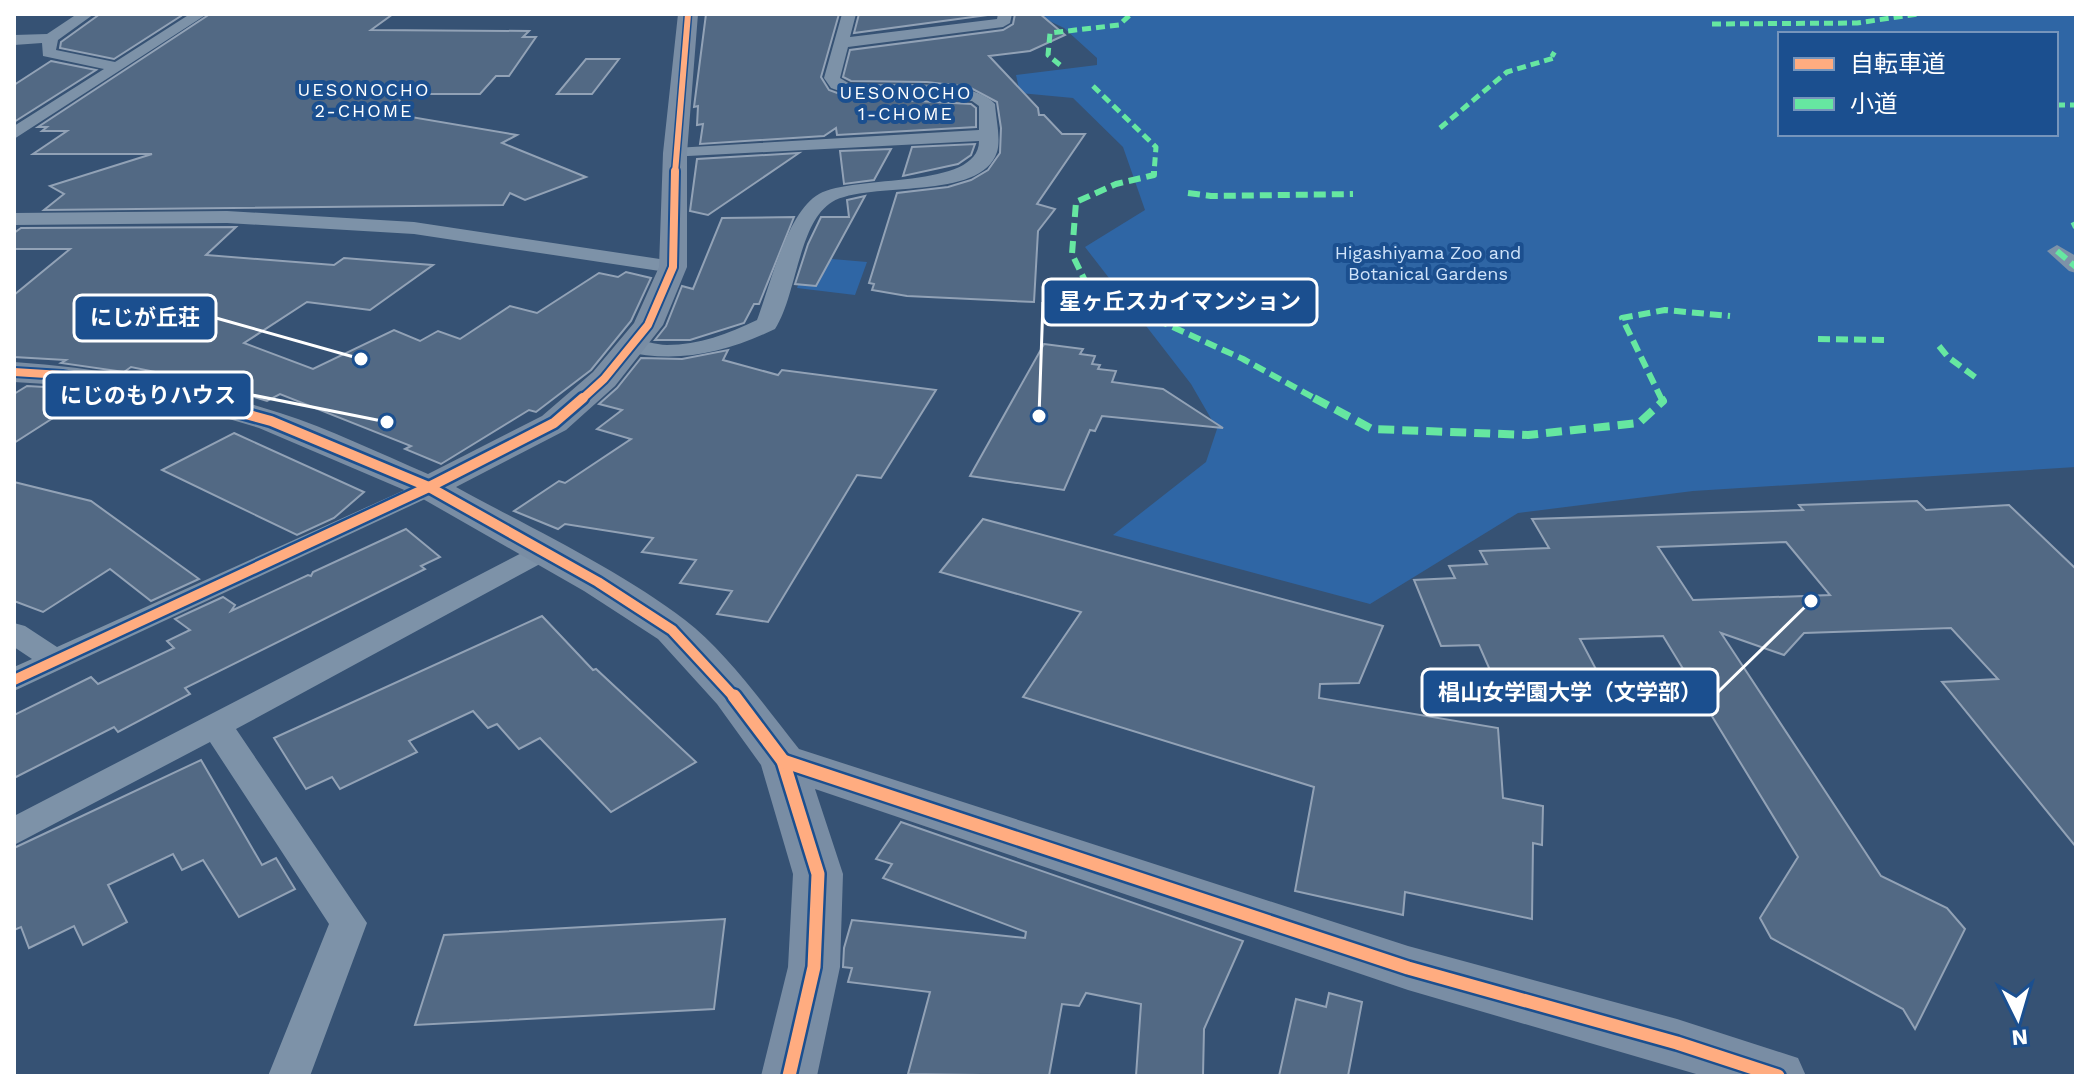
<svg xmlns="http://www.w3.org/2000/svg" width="2090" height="1090" viewBox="0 0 2090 1090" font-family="'Work Sans','Noto Sans JP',sans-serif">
  <rect width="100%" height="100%" fill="#365274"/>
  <g fill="#2f66a5" fill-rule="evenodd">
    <path d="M1035,14H2076V467L1693,491L1518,513L1370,604L1113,535L1206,462L1217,429L1191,384L1085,247L1145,210L1123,147L1073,98L1020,93L1016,75L1097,65V58L1064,28ZM1780,34H2056V134H1780Z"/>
    <path d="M809,257L867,262L855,295L797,288Z"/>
  </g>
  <g fill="#526984" stroke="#92a2b6" stroke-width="2" fill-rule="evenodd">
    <path d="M100,14H184L114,59L60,48L61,42Z"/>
    <path d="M210,14H393L371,30L529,31L523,37H536L509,76H496L480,94H400L399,115L517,135L502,143L586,177L525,200L510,193L503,205L44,210L64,194L50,186L152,154H33L67,131H42L47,127H38Z"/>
    <path d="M706,14H839L821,77L829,90L848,97L971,104L976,108V127L837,135L836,128L824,136L700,144L703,124L697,125L698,106L694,107Z"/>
    <path d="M859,14H995L854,33Z"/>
    <path d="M1015,14H1040L1065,35L1030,51L989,56L1038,108L1039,115H1044L1062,134H1085L1037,204L1055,209L1038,231L1034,302L907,296L872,290L874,284L869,283L897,193L948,187L971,180L988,170L1000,153L1001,128L997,102L969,87L927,82L851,81L843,77L850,50L1003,30L1013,24Z"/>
    <path d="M586,59H619L592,94H557Z"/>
    <path d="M51,61L96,70L14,122V85Z"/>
    <path d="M975,144L971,155L958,164L903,176L912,147Z"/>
    <path d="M891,149L874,180L844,184L840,151Z"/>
    <path d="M799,153L708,215L690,211L697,159Z"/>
    <path d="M865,196L816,286L795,284L808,244L821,217H849L847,200Z"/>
    <path d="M794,217L759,304H754L744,323L690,340H655L666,326L682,286L693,289L722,218Z"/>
    <path d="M236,227L206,255L334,265L344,258L433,265L370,310L307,302L244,343L313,369L394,330L420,341L438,331L460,339L510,306L537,313L599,273L618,277L626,272L651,278L631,321L591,370L536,412L529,410L441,464L405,449L411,446L280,394L267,401L174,372L170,375L131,367L124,372L61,363L66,360L14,357V295L70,249H14V233L21,228Z"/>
    <path d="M1044,344L1083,349L1080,354L1095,356L1092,364L1100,365L1098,369L1116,371L1112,382L1163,389L1223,428L1102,416L1095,431L1090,430L1064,490L970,476Z"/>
    <path d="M728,350L723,360L778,375L782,370L936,390L881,478L857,475L768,622L717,614L732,591L680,583L696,560L642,552L653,538L565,524L558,529L514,511L559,481L565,483L631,439L597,429L622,410L599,404L617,388L641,358L682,359Z"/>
    <path d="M27,386L62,388L92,393L14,443V394Z"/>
    <path d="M234,433L364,492L334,518L297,535L162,470Z"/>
    <path d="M14,482L91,501L199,579L151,601L110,569L43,612L14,601Z"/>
    <path d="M1917,501L1926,510L2009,505L2076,569V847L1942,682L1998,679L1951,628L1804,633L1784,655L1721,633L1881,876L1947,908L1965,929L1915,1029L1903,1009L1771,938L1760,918L1798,857L1663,636L1580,639L1598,673L1493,677L1479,645L1441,646L1414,580L1455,578L1449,566L1487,564L1480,551L1549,548L1532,519L1803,510L1799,505ZM1786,542L1830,595L1693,600L1658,547Z"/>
    <path d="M983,519L1383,626L1359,683L1320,684L1319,698L1498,728L1503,798L1543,806L1542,845L1533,843L1532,919L1405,892L1403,915L1295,891L1314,787L1023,697L1081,612L940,572Z"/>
    <path d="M406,529L440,557L421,566L425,569L185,688L190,694L118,732L114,727L14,778V715L91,677L98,684L174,648L167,641L190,630L175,619L223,597L235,605L231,611L308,575L311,576L313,572Z"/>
    <path d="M542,616L593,670L596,669L696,762L611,812L540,738L519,749L497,724L488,728L473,711L409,741L417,752L340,789L332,777L306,789L274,738Z"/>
    <path d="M201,760L262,865L276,858L295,889L239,917L203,860L182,870L173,854L108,885L127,922L83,945L74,926L29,948L21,927L14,930V848Z"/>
    <path d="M901,822L1243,941L1204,1029L1203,1076H1136L1141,1004L1086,993L1079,1006L1062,1004L1049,1076L908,1074L930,992L848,982L852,968L843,967L844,948L852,920L1025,938L1026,932L883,878L892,864L876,859Z"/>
    <path d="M725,919L714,1009L415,1025L444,935Z"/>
    <path d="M1329,993L1362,1002L1348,1076H1279L1296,999L1326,1007Z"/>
  </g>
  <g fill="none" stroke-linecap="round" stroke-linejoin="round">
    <g fill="#7d92a8" fill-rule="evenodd">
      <path d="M77,14H94L58,40L56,50L115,62L190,14H207L14,139V126L104,69L43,56L42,43L14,45V35L47,34Z"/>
      <path d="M842,14H856L850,37L997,19L998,14H1012L1010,23L1003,27L848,47L840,78L850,84C884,85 973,78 995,104C996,119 1001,139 997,152C981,202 869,180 832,202C798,223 797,295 775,329C725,353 677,364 623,351L620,346L623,341C637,338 652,344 667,345C699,345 728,334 757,320C770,286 787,212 819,194C854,174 979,190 979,141L669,157L666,153L669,149L675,148L979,130V106L972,101L848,94L831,88L824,78Z"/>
      <path d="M227,211L414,222L673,261L683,267L673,273L414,234L227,223L14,225V213Z"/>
      <path d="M2057,245L2076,256V273L2069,271L2047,251Z"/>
      <path d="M429,479L438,481L442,487L438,493L14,691V667L32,659L14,647V623L25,626L57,647Z"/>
      <path d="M541,543L551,546L555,552L551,558L236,729L367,923L310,1076H268L329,924L210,742L14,845V816Z"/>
    </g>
    <path fill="#798da4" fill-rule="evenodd" d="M678,14H698L687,153V267L663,325L615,386L566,430L456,487C529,527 620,570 685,620C726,651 767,709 799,749L1408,946L1677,1019L1798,1058L1806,1076H1703L1408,990L815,789L843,874L840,967L817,1076H761L788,967L793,874L761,765L717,704L658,639L584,591L416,495L259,428L202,411L124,395L62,385L14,382V362C104,368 194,385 280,413C330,429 379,453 428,474L542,416L593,372L634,323L659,267L663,153Z"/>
    <g stroke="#66e7a1" stroke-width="5" stroke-dasharray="9 5" stroke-linecap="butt">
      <path d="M1712,24L1857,23L1918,14"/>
      <path d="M1060,65L1048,55L1050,33L1119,25L1131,14"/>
      <path d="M1093,86L1156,147L1154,173"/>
      <path d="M2056,105H2076"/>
      <path d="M1440,128L1507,72L1554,58L1556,56L1551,53"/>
    </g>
    <g stroke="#66e7a1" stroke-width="6" stroke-dasharray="12 6" stroke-linecap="butt">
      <path d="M1154,171V175L1116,184L1076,202L1072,254L1089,289L1243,359L1318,400"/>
      <path d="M1188,193L1211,196L1353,194"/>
      <path d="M2072,226L2076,224"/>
      <path d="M2057,251L2076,267"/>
      <path d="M1818,339L1884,340"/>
      <path d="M1939,346L1948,357L1979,380"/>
      <path d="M1662,400L1622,318L1665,310L1730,316"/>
    </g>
    <path stroke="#66e7a1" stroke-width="8" stroke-dasharray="16 8" stroke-linecap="butt" d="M1314,398L1372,429L1528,435L1639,423L1663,401L1661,398"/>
    <g stroke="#1b4f8f" stroke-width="9">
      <path id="cycleway-far3" d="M675,173L688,14"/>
    </g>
    <g stroke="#1b4f8f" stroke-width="12">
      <g id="cycleway-far2">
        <path d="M14,372L62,375L197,400"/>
        <path d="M581,400L604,379L648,325L673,267L675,171"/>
      </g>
    </g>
    <g stroke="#1b4f8f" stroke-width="15">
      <g id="cycleway-far1">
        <path d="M187,398L271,421L429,487L598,582L672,630L735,698"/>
        <path d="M14,680L429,487L554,423L583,398"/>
      </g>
    </g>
    <g stroke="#1b4f8f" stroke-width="18">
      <g id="cycleway">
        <path d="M734,696L783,761L818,874L814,967L789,1076"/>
        <path d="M783,761L1408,968L1677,1043L1778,1076"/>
      </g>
    </g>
    <use href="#cycleway-far3" stroke="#ffac80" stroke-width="6"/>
    <use href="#cycleway-far2" stroke="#ffac80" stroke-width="8"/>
    <use href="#cycleway-far1" stroke="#ffac80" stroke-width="10"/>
    <use href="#cycleway" stroke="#ffac80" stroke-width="13"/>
  </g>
  <g text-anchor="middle" stroke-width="8" stroke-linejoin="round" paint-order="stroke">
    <g font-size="18" letter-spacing="2" fill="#fff" stroke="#1b4f8f">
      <text x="364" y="96">UESONOCHO<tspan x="364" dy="21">2-CHOME</tspan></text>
      <text x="906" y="99">UESONOCHO<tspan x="906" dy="21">1-CHOME</tspan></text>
    </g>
    <g font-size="18" fill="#cfe3fa" stroke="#1b4f8f">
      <text x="1428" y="259">Higashiyama Zoo and<tspan x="1428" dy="21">Botanical Gardens</tspan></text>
    </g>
  </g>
  <path fill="none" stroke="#fff" stroke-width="3" d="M1039 416L1043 302M361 359L216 318M387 422L252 395M1811 601L1718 692"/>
  <g fill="#fff" stroke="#1b4f8f" stroke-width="3">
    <circle cx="1039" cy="416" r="8"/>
    <circle cx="361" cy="359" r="8"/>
    <circle cx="387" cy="422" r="8"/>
    <circle cx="1811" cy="601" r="8"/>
  </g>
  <g fill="#1b4f8f" stroke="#fff" stroke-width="3">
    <rect x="1043" y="279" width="274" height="46" rx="8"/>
    <rect x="74" y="295" width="142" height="46" rx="8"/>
    <rect x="44" y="372" width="208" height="46" rx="8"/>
    <rect x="1422" y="669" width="296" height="46" rx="8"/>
  </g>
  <g font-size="22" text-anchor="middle" font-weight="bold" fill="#fff">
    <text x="1180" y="309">星ヶ丘スカイマンション</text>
    <text x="145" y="325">にじが丘荘</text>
    <text x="148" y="403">にじのもりハウス</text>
    <text x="1570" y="700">椙山女学園大学（文学部）</text>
  </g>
  <rect width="2090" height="1090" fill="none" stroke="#ffffff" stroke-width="32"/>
  <rect x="1778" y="32" width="280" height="104" fill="#1b4f8f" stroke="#7695bc" stroke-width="2"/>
  <rect x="1794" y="58" width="40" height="12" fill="#ffac80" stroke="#7695bc" stroke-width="2"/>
  <text x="1850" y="72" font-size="24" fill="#ffffff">自転車道</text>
  <rect x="1794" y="98" width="40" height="12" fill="#66e7a1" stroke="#7695bc" stroke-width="2"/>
  <text x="1850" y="112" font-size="24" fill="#ffffff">小道</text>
  <g transform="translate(2018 1018) rotate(175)" stroke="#1b4f8f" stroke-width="6" paint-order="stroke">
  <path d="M0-6L14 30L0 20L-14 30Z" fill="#ffffff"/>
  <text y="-12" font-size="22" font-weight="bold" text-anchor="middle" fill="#ffffff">N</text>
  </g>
</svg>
